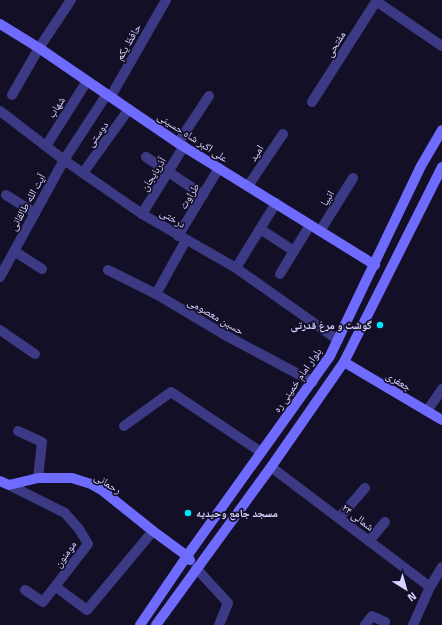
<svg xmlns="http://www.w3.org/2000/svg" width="442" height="625" viewBox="0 0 442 625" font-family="'Titillium Web','Noto Naskh Arabic',sans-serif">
  <rect width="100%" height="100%" fill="#130f26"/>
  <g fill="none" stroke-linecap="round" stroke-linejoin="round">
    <g stroke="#3d3a85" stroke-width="10">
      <path d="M376,1L442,46"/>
      <path d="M12,95L39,48L71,0"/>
      <path d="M111,96L166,0"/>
      <path d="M312,102L377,0"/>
      <path d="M0,111L64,160L142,214L236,268L338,340"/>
      <path d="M178,143L209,96"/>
      <path d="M46,146L87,81"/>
      <path d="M146,157L203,195"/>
      <path d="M83,173L129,109"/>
      <path d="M248,186L283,134"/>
      <path d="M6,195L35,213"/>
      <path d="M142,214L184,146"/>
      <path d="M260,229L294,251"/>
      <path d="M320,231L353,178"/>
      <path d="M178,236L219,168"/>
      <path d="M14,251L42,269"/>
      <path d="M236,268L276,203"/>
      <path d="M108,270L156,294L225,335L313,382"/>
      <path d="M280,274L310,225"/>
      <path d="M0,277L64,160L107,94"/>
      <path d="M156,294L186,240"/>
      <path d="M0,330L35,354"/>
      <path d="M427,411L442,389"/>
      <path d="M124,426L171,392L261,452"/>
      <path d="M18,431L42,442L38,478"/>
      <path d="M271,467L430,587"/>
      <path d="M9,485L65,513L79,529L88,544L43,602L25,590"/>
      <path d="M339,518L365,488"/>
      <path d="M369,541L385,522"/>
      <path d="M196,568L228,603L219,625"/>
      <path d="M56,587L87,610L153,531"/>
      <path d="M365,625L372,616L385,622"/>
      <path d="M413,625L430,587L442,567"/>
    </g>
    <g stroke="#6f6bff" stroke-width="10">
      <path d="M0,24L39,48L178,143L375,265"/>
      <path d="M344,362L442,420"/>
      <path d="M0,481L9,485L38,478H72L91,484L103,491L153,531L187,556L190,560"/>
      <path d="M140,625L187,556L330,356L421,166L442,130"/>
      <path d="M156,625L271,467L344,362L442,167"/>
    </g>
  </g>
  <g fill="#00e5ff" stroke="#130f26" stroke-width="1.5">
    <circle cx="380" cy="325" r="4"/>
    <circle cx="188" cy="513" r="4"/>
  </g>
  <g text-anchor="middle" stroke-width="3.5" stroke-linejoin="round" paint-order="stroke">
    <g font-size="11" fill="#d9d4ff" stroke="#130f26">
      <text transform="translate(128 42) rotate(-60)" y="4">حافظ یکم</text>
      <text transform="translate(335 44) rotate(-58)" y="4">مفتحی</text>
      <text transform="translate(56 107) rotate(-57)" y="4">شهاب</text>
      <text transform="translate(97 134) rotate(-54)" y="4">دوستی</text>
      <text transform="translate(193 137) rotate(33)" y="4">علی اکبر شاه حسینی</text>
      <text transform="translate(256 153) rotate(-57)" y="4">امید</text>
      <text transform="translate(153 174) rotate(-58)" y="4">آذربایجان</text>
      <text transform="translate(189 196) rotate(-59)" y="4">طراوت</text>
      <text transform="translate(327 198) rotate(-58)" y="4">انبیا</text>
      <text transform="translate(27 202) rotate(-61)" y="4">آیت الله طالقانی</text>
      <text transform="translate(173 218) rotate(31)" y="4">درختی</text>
      <text transform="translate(216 316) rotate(30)" y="4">حسین معصومی</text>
      <text transform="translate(297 380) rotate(-55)" y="4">بلوار امام خمینی ره</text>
      <text transform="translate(399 381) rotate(31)" y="4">جعفری</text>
      <text transform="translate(108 483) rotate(32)" y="4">رحمانی</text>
      <text transform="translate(358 517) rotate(37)" y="4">۲۴ شمالی</text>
      <text transform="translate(65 554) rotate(-54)" y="4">مومنون</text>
    </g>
    <g font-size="11" font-weight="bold" fill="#d9d4ff" stroke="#130f26" text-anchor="end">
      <text x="372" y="329">گوشت و مرغ قدرتی</text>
      <text x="196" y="517" text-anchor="start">مسجد جامع وحیدیه</text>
    </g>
  </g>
  <g transform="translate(406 589) rotate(143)" stroke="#130f26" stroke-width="3" paint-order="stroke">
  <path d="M0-3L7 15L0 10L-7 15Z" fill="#d9d4ff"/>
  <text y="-6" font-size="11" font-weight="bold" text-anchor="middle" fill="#d9d4ff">N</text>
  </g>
</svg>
